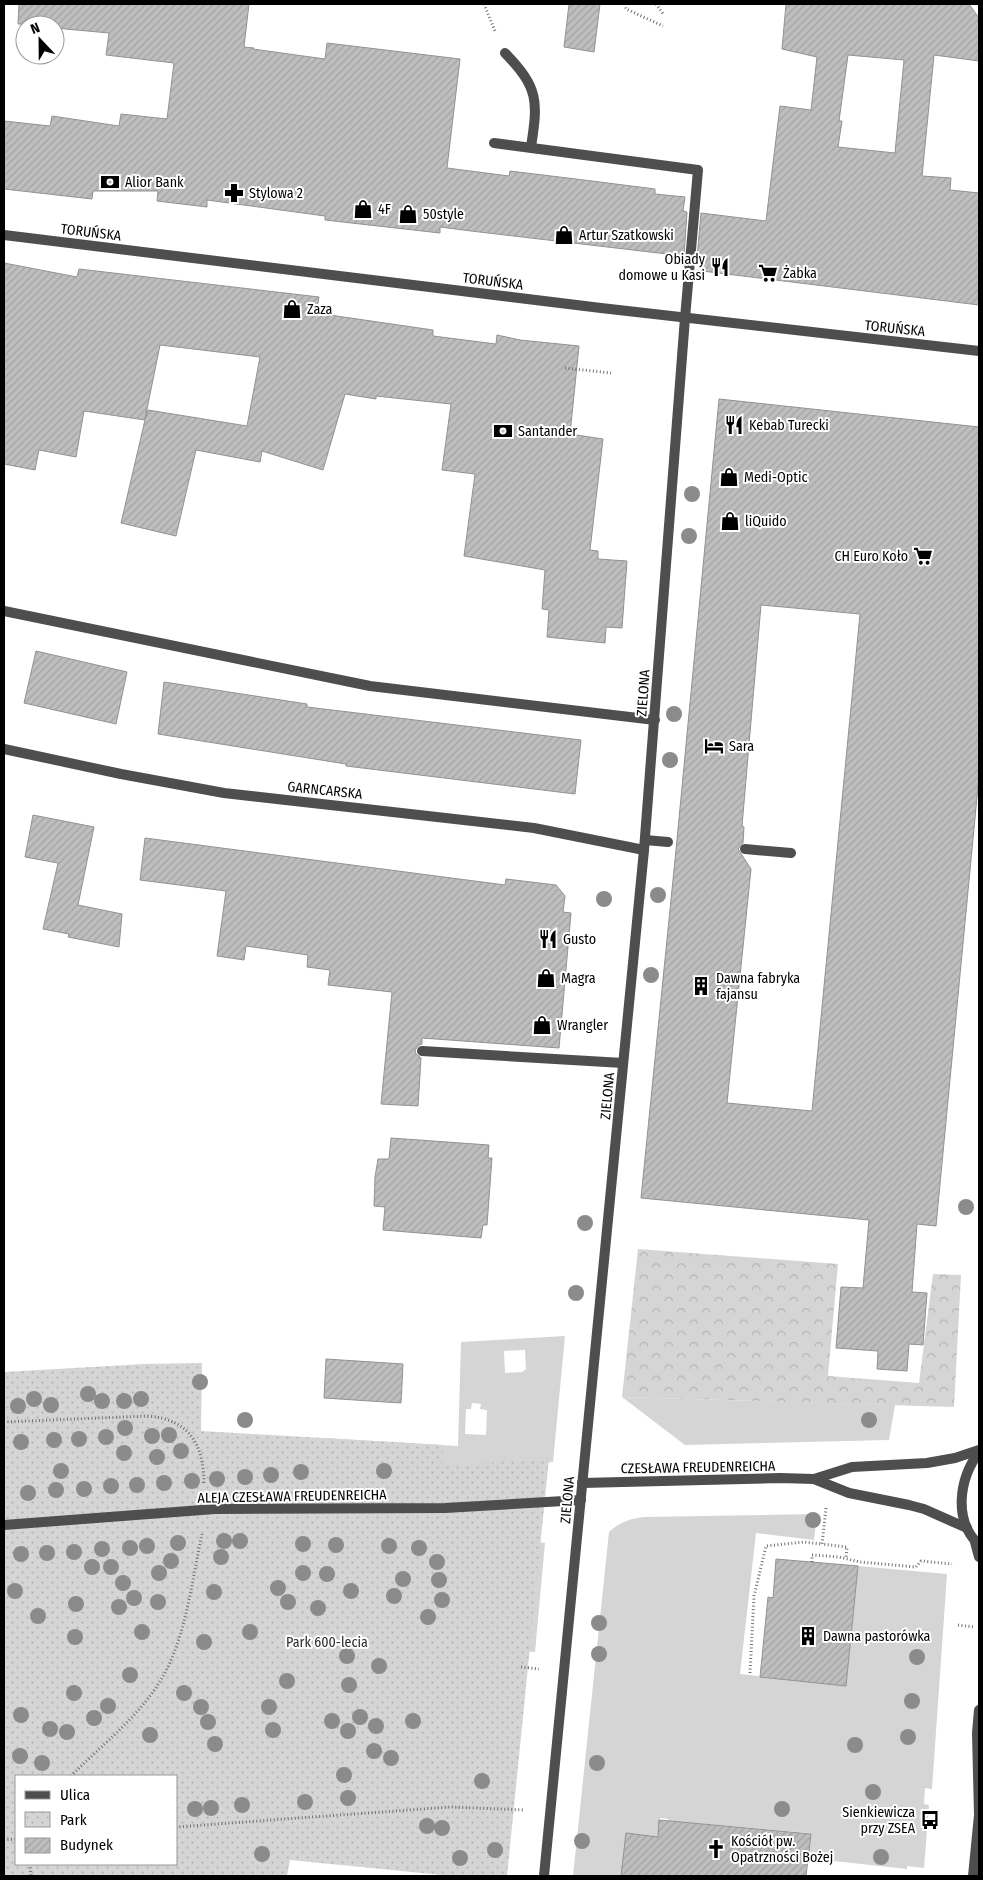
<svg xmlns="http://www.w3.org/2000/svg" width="983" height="1880" viewBox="0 0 983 1880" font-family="'Fira Sans Condensed',sans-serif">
  <defs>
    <pattern id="forest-crowns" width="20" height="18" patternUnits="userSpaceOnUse" patternTransform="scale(1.25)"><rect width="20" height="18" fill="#d5d5d5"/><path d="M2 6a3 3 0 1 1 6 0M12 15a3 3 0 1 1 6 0" fill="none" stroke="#b5b5b5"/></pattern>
    <pattern id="park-dots" width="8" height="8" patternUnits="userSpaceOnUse" patternTransform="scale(1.25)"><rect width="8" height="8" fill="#d5d5d5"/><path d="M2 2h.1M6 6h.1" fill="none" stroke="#b5b5b5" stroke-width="1.8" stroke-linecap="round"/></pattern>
    <pattern id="building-hatch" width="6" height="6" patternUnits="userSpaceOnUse" patternTransform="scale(1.25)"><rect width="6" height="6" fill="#bebebe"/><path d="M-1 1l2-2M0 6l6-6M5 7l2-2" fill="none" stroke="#a2a2a2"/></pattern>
  </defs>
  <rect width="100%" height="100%" fill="#fff"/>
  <g fill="#d5d5d5" fill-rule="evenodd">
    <path d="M565,1336L553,1462L455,1472L325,1438L458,1446L461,1342ZM525,1350L526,1369L522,1372L505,1373L504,1351ZM472,1403L481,1404L480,1409L487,1410L486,1435L465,1434L466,1409H471Z"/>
    <path d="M622,1397L895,1405L889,1440L685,1445Z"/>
    <path d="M817,1514L814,1540L756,1533L740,1674L846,1686L858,1566L947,1574L932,1789L925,1788L924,1804L929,1805L924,1868L907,1866V1869L806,1858L810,1833L669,1821L668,1819L660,1818L659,1826L660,1838L626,1834L621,1876H573L609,1532C620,1522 629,1519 644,1517Z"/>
    <path d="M524,1540L545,1543L535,1652L523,1651Z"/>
  </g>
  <path fill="url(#forest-crowns)" d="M638,1249L838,1264L828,1376L919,1383L933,1274L961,1275L954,1407L622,1397Z"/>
  <path fill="url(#park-dots)" fill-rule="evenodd" d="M202,1363L201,1431L443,1445L442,1466L549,1458L507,1876H452L290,1860L287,1876H4V1372L144,1364ZM16,1776H176V1864H16Z"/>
  <g fill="url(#building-hatch)" stroke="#929292" fill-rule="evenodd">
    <path d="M19,4H249L244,47L254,48L253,49L325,59L327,43L460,59L447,168L509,176L510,171L592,181L655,189V194L685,197L683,211L687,212L684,256L471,231L440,227V233L325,220V216L207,200V207L157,201L158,191H93L92,199L4,189V121L50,126L52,116L119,126L121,114L167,119L174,63L106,55L109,33L55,28V25L18,24Z"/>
    <path d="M569,4H600L594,52L564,47Z"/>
    <path d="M786,4H969L979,18V61L934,55L922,176L951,178L950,190L979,193V305L702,271L703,259L697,258L701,213L766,221L780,106L811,110L817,57L782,49ZM848,55L904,60L895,153L838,147L842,121H839Z"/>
    <path d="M4,263L77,277L79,269L319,297L316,313L433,330V336L496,344L497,335L520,340L579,346L570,434L603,439L590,550L598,551V559L627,561L622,628L606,627L605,643L547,637L549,610L542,609L545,570L464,556L475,474L442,470L451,404L376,396V399L345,394L323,470L262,451L260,462L196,450L176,536L121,523L145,420L84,411L76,457L39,450L35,470L4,464ZM160,345L260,357L247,426L148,410L145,419Z"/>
    <path d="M719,399L979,427V776L936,1226L917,1224L912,1292L927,1293L923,1345L909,1344L907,1371L877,1369L878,1351L836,1348L841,1287L863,1288L869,1220L641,1198L676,850ZM761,605L860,614L812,1111L727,1103L751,869L738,849L743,843L744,827L742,826Z"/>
    <path d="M36,651L127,672L116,724L24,703Z"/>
    <path d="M164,682L307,704V707L581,740L575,794L346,766V764L158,734Z"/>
    <path d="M33,815L94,827L78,905L122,914L119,947L68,937L69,934L43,929L58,863L25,857Z"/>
    <path d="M145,838L505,885L506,879L556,885L565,896L563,912L571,913L559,1048L422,1038V1044L419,1045L415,1050L416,1054L421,1058L418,1106L381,1104L392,992L328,985L330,970L307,967L308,955L246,946L244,960L217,956L226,891L140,880Z"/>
    <path d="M391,1138L489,1145L488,1158H492L487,1225H483L481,1238L383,1230L385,1207L374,1206L375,1177L378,1159H389Z"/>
    <path d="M326,1359L403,1364L401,1403L324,1398Z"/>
    <path d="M776,1559L858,1566L846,1686L760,1677L768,1597L773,1598Z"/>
    <path d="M659,1820L811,1834L806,1876H621L626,1833L658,1837Z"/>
  </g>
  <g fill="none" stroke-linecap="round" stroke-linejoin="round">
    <g stroke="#707070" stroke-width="3" stroke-dasharray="1 2.5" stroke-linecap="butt">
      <path d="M484,4L495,31"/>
      <path d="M625,4L626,9L663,26"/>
      <path d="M656,4L664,15"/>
      <path d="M565,368L611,373"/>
      <path d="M4,1422L147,1416C190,1419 204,1445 204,1485"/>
      <path d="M826,1508L822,1544L847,1547L846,1559"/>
      <path d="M812,1562V1555L839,1557L860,1562L916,1567L921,1561L952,1564"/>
      <path d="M958,1625L974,1627"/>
      <path d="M521,1667L539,1669"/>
      <path d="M750,1673L754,1596L766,1546L804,1542L822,1544"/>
      <path d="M71,1776C102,1745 140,1716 162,1678C186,1637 192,1580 202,1534"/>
      <path d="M176,1827L450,1807L525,1810"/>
      <path d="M4,1840L16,1839"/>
      <path d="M30,1864L31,1876"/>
    </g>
    <g stroke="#4e4e4e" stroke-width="10">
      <path d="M505,53C539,88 538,101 531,147"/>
      <path d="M494,143L698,170L685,318"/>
      <path d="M4,611L370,686L655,720"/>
      <path d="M645,840L668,842"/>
      <path d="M745,849L791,853"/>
      <path d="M422,1051L623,1063"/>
      <path d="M215,1509L445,1508L581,1500"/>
    </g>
    <path stroke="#4e4e4e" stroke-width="10" d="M4,1525L215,1509"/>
    <g stroke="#4e4e4e" stroke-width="10">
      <path d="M4,749L121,774L224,793L534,828L644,850"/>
      <path d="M814,1479L852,1467L927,1463L955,1458L979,1450"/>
      <path d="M582,1483L780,1478L814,1479L849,1493L909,1505L924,1509L967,1528"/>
      <path d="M544,1876L644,850L685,318"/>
    </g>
    <g stroke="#4e4e4e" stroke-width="10">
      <path d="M4,235L601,308L979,351"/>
      <path d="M979,1452C959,1479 953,1520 979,1545"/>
      <path d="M975,1542L979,1557"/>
      <path d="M973,1876L979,1815L977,1733L979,1710"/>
    </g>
  </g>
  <g fill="#8b8b8b">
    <circle cx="692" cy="494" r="8"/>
    <circle cx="689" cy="536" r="8"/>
    <circle cx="674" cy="714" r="8"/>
    <circle cx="670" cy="760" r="8"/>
    <circle cx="658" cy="895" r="8"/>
    <circle cx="604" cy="899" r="8"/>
    <circle cx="651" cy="975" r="8"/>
    <circle cx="966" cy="1207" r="8"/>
    <circle cx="585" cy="1223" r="8"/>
    <circle cx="576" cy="1293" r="8"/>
    <circle cx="200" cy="1382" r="8"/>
    <circle cx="88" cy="1394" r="8"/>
    <circle cx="34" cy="1399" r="8"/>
    <circle cx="141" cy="1399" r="8"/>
    <circle cx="102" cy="1401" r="8"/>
    <circle cx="124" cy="1401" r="8"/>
    <circle cx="51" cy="1405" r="8"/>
    <circle cx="18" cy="1406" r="8"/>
    <circle cx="245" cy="1420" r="8"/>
    <circle cx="869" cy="1420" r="8"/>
    <circle cx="125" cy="1428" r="8"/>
    <circle cx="169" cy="1435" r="8"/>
    <circle cx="152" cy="1436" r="8"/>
    <circle cx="106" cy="1437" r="8"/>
    <circle cx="79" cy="1439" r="8"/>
    <circle cx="54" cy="1440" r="8"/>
    <circle cx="21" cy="1442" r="8"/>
    <circle cx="181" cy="1451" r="8"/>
    <circle cx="124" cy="1453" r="8"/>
    <circle cx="157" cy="1457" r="8"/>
    <circle cx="61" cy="1471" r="8"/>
    <circle cx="384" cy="1471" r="8"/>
    <circle cx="301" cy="1472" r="8"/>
    <circle cx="271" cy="1475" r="8"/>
    <circle cx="245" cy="1477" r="8"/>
    <circle cx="217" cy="1479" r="8"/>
    <circle cx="192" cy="1481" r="8"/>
    <circle cx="164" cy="1483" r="8"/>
    <circle cx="137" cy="1485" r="8"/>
    <circle cx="111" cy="1486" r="8"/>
    <circle cx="84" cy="1489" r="8"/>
    <circle cx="56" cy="1490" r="8"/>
    <circle cx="28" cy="1493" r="8"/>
    <circle cx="813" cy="1520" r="8"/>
    <circle cx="224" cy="1541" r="8"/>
    <circle cx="240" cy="1541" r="8"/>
    <circle cx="178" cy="1543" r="8"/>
    <circle cx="303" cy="1544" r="8"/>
    <circle cx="336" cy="1545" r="8"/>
    <circle cx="147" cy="1546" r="8"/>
    <circle cx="389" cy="1546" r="8"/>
    <circle cx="130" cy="1548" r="8"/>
    <circle cx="419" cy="1548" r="8"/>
    <circle cx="102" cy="1549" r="8"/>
    <circle cx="74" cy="1552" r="8"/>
    <circle cx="47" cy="1553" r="8"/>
    <circle cx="21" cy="1554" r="8"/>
    <circle cx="221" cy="1557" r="8"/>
    <circle cx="171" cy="1561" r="8"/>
    <circle cx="437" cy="1562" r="8"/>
    <circle cx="92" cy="1567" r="8"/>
    <circle cx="111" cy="1567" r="8"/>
    <circle cx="159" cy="1573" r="8"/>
    <circle cx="303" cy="1573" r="8"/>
    <circle cx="327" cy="1574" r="8"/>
    <circle cx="403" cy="1579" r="8"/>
    <circle cx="439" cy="1580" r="8"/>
    <circle cx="123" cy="1583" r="8"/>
    <circle cx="278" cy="1588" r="8"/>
    <circle cx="15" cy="1591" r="8"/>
    <circle cx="351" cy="1591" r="8"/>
    <circle cx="214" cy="1592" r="8"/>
    <circle cx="394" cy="1596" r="8"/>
    <circle cx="134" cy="1598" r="8"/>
    <circle cx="442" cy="1600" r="8"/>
    <circle cx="158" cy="1602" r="8"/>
    <circle cx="288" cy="1602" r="8"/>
    <circle cx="76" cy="1604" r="8"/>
    <circle cx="119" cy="1607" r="8"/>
    <circle cx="318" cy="1608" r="8"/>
    <circle cx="38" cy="1616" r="8"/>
    <circle cx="428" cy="1617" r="8"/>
    <circle cx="599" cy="1623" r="8"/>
    <circle cx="142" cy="1632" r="8"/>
    <circle cx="250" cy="1632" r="8"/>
    <circle cx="75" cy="1637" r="8"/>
    <circle cx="204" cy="1642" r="8"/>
    <circle cx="599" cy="1654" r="8"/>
    <circle cx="347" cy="1656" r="8"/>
    <circle cx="917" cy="1657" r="8"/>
    <circle cx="379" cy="1666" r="8"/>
    <circle cx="130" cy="1675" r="8"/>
    <circle cx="287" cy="1681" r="8"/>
    <circle cx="349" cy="1685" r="8"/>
    <circle cx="74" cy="1693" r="8"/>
    <circle cx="184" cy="1693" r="8"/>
    <circle cx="912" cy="1701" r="8"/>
    <circle cx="108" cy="1706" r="8"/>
    <circle cx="201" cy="1707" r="8"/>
    <circle cx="269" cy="1707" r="8"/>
    <circle cx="21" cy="1715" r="8"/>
    <circle cx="360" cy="1717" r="8"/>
    <circle cx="94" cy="1718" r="8"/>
    <circle cx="332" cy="1721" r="8"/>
    <circle cx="413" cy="1721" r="8"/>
    <circle cx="208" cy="1722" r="8"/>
    <circle cx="376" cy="1726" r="8"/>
    <circle cx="50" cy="1729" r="8"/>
    <circle cx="273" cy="1730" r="8"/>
    <circle cx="348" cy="1731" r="8"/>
    <circle cx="67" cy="1732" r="8"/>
    <circle cx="150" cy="1735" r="8"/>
    <circle cx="908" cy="1737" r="8"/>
    <circle cx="215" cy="1744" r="8"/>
    <circle cx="855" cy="1745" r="8"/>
    <circle cx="374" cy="1751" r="8"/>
    <circle cx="20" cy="1756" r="8"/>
    <circle cx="391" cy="1758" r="8"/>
    <circle cx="42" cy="1763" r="8"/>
    <circle cx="597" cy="1763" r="8"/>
    <circle cx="344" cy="1775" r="8"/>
    <circle cx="482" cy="1781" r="8"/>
    <circle cx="873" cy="1792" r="8"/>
    <circle cx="348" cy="1798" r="8"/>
    <circle cx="305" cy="1802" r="8"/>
    <circle cx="242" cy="1805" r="8"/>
    <circle cx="211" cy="1808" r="8"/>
    <circle cx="195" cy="1809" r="8"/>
    <circle cx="782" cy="1809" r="8"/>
    <circle cx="427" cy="1826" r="8"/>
    <circle cx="442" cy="1828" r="8"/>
    <circle cx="582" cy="1841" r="8"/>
    <circle cx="495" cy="1850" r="8"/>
    <circle cx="262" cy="1854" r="8"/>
    <circle cx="881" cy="1857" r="8"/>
    <circle cx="460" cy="1858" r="8"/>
  </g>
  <defs>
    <g id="bank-bare" transform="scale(1.5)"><path d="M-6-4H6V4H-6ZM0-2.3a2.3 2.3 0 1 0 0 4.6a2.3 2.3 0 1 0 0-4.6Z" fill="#000" stroke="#fff" stroke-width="2.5" paint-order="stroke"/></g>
    <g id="pharmacy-bare" transform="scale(1.5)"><path d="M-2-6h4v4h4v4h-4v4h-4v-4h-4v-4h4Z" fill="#000" stroke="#fff" stroke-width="2.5" paint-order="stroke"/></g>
    <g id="shop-bare" transform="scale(1.5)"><path d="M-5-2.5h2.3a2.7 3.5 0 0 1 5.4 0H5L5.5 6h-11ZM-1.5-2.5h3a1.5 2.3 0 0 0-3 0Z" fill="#000" stroke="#fff" stroke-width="2.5" paint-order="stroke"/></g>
    <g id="restaurant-bare" transform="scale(1.5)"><path d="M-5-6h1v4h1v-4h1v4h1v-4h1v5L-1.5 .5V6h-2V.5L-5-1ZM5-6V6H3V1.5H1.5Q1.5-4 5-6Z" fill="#000" stroke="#fff" stroke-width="2.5" paint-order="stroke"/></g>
    <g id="supermarket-bare" transform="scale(1.5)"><path d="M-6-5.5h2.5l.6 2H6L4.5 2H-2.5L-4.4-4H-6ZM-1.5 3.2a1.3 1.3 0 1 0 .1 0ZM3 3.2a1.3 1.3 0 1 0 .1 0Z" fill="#000" stroke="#fff" stroke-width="2.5" paint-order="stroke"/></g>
    <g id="hotel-bare" transform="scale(1.5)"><path d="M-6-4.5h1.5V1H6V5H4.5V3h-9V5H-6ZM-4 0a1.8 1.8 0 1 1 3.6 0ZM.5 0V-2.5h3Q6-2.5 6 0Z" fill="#000" stroke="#fff" stroke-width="2.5" paint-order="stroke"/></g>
    <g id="building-bare" transform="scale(1.5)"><path d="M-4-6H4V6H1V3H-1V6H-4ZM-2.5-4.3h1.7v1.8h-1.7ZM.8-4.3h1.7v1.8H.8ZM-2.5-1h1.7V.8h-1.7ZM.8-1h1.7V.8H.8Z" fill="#000" stroke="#fff" stroke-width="2.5" paint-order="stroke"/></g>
    <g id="bus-bare" transform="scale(1.5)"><path d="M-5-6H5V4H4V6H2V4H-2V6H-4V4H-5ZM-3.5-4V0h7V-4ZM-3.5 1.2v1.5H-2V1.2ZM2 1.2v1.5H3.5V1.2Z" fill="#000" stroke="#fff" stroke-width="2.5" paint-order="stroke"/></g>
    <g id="church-bare" transform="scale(1.5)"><path d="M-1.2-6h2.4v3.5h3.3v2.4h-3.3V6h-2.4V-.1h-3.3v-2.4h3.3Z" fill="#000" stroke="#fff" stroke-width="2.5" paint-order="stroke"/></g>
  </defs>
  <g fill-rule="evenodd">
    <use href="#bank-bare" x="110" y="182"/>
    <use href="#pharmacy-bare" x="234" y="193"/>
    <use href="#shop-bare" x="363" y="209"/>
    <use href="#shop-bare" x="408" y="214"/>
    <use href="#shop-bare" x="564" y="235"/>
    <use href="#restaurant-bare" x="720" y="267"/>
    <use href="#supermarket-bare" x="768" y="273"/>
    <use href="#shop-bare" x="292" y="309"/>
    <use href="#restaurant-bare" x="734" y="425"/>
    <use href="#bank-bare" x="503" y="431"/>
    <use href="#shop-bare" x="729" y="477"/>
    <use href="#shop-bare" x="730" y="521"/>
    <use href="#supermarket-bare" x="923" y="556"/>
    <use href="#hotel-bare" x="714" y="746"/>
    <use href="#restaurant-bare" x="548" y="939"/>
    <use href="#shop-bare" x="546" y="978"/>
    <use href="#building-bare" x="701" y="986"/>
    <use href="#shop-bare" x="542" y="1025"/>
    <use href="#building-bare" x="808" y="1636"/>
    <use href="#bus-bare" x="930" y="1820"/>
    <use href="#church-bare" x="716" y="1849"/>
  </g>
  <g text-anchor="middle" stroke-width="4" stroke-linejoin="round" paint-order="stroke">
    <g font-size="14" fill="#000" stroke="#fff" text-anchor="start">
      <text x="125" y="187">Alior Bank</text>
      <text x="249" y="198">Stylowa 2</text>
      <text x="378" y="214">4F</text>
      <text x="423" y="219">50style</text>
      <text x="579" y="240">Artur Szatkowski</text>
      <text x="705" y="264" text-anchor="end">Obiady<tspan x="705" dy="16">domowe u Kasi</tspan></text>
      <text x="783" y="278">Żabka</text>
      <text x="307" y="314">Zaza</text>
      <text x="749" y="430">Kebab Turecki</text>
      <text x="518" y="436">Santander</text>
      <text x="744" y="482">Medi-Optic</text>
      <text x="745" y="526">liQuido</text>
      <text x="908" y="561" text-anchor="end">CH Euro Koło</text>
      <text x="729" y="751">Sara</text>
      <text x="563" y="944">Gusto</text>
      <text x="561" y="983">Magra</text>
      <text x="716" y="983">Dawna fabryka<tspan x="716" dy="16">fajansu</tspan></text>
      <text x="557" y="1030">Wrangler</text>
      <text x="823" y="1641">Dawna pastorówka</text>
      <text x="915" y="1817" text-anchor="end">Sienkiewicza<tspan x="915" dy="16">przy ZSEA</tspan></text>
      <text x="731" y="1846">Kościół pw.<tspan x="731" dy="16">Opatrzności Bożej</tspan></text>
    </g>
    <g font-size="14" fill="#000" stroke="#fff">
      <text transform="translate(91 232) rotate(7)" y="5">TORUŃSKA</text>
      <text transform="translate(493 281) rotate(7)" y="5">TORUŃSKA</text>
      <text transform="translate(895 328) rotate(6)" y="5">TORUŃSKA</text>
      <text transform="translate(643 693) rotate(-86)" y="5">ZIELONA</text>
      <text transform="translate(325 790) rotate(6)" y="5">GARNCARSKA</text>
      <text transform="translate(607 1096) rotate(-85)" y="5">ZIELONA</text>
      <text transform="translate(698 1467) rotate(-1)" y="5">CZESŁAWA FREUDENREICHA</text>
      <text transform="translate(292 1496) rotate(-1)" y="5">ALEJA CZESŁAWA FREUDENREICHA</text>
      <text transform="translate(567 1500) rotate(-85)" y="5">ZIELONA</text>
    </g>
    <g font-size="14" fill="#2c2c2c" stroke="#fff">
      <text x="327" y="1647">Park 600-lecia</text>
    </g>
  </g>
  <rect width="983" height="1880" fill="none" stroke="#000000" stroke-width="10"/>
  <rect x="15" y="1775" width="162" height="90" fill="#ffffff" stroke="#999999"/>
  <rect x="25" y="1791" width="25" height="8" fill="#4e4e4e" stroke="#999999"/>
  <text x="60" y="1800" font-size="15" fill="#000000">Ulica</text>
  <rect x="25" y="1812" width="25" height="15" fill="url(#park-dots)" stroke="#999999"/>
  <text x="60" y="1825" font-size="15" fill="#000000">Park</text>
  <rect x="25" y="1838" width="25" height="15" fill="url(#building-hatch)" stroke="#999999"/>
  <text x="60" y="1850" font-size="15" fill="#000000">Budynek</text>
  <g transform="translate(40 40) rotate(338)"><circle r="24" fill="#ffffff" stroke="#999999"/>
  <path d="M0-4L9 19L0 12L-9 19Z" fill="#000000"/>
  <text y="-8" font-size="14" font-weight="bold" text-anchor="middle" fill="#000000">N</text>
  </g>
</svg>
